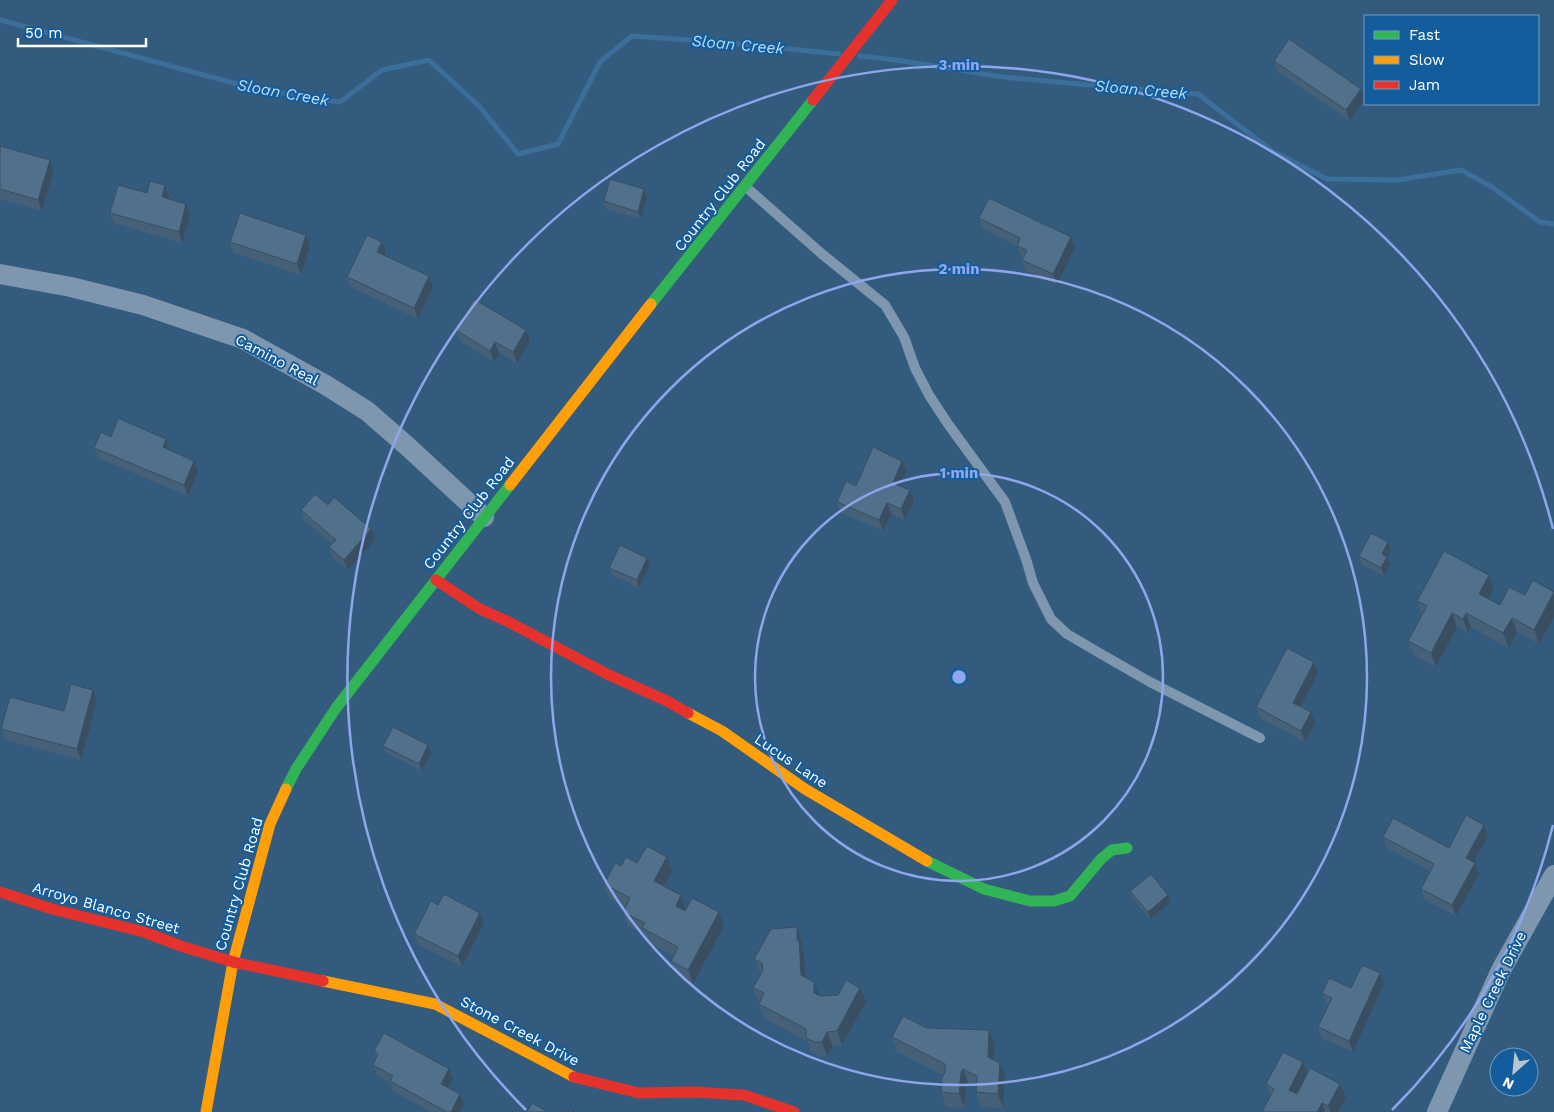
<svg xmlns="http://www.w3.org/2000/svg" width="1554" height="1112" viewBox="0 0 1554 1112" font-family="'Work Sans',sans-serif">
  <rect width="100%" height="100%" fill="#335b7d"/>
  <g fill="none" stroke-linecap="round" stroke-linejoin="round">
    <g stroke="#3b6e9a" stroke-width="5">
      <path d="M0,20L256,89L340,102L382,70L429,60L479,106L518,154L558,144L600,62L632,36L720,42L839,54"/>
      <path d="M860,56L896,60L1003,77L1112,87L1198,94L1272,151L1327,179L1397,180L1461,170L1492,187L1540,222L1554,224"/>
    </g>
    <path stroke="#7e97ae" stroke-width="10" d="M746,187L822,254L885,305L904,337L915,368L929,395L948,424L1005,502L1026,559L1033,583L1051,619L1067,634L1096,651L1150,682L1260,738"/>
    <g stroke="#7e97ae" stroke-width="20">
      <path d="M0,274L71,287L143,305L243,339L324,384L367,411L406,445L484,517"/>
      <path d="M1437,1112L1501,970L1554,875"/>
    </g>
    <g stroke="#30b455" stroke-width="11">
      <path d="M651,304L813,100"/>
      <path d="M286,789L296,769L336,708L510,485"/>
      <path d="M927,861L984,889L1030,901H1054L1070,896L1101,859L1112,850L1127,848"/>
    </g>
    <g stroke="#ff9f0a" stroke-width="11">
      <path d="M510,485L651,304"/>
      <path d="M688,713L722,731L805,789L927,861"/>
      <path d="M323,981L435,1004L574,1077"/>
      <path d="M206,1112L233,962L270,824L286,789"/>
    </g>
    <g stroke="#e5322d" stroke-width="11">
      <path d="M813,100L892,0"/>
      <path d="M436,580L480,609L509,622L607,674L667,701L688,713"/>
      <path d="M0,892L52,909L144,932L181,946L233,962L323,981"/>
      <path d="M574,1077L639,1093L694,1092L744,1095L794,1112"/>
    </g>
  </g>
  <g fill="#466078">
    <path d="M1274,61L1361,89L1365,99L1350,121L1278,72Z"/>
    <path d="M0,146L50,160L54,171L42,211L0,199Z"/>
    <path d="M165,185L169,196L168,199L190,215L182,243L114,223L110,213L147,193Z"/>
    <path d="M644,189L647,197L641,219L606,209L604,201Z"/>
    <path d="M979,218L1075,248L1057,285L1026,271L1022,260L1023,258L1021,256L1017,246L983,229Z"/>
    <path d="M306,235L310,246L301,275L234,253L230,242Z"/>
    <path d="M382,242L386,252L384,255L433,287L418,319L351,287L347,277Z"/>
    <path d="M456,330H526L530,341L517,363L499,353L494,362L460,341Z"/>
    <path d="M111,437L166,439L170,450L198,471L188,496L98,458L94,448Z"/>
    <path d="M906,471L900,486L910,490L914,501L905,520L891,514L883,531L841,513L837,502L856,486Z"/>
    <path d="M328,505L375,540L348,570L333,558L329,547L332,544L305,521L301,510Z"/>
    <path d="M1391,550L1387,557L1390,564L1384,576L1361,564L1359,556Z"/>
    <path d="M647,558L650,565L639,588L612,575L609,568Z"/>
    <path d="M1489,575L1494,589L1489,599L1500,605L1525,595L1554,592V617L1539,644L1517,632L1509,648L1471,627L1468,633L1457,627L1436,667L1414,655L1408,641L1422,615L1417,601Z"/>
    <path d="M1314,662L1318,673L1301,707L1311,712L1315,723L1305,742L1260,718L1256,707Z"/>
    <path d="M97,701L81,760L5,740L1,729Z"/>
    <path d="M428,745L431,753L422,771L386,753L383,746Z"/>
    <path d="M1484,825L1488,836L1473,862L1475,863L1479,874L1456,916L1425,900L1421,889L1430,871L1387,848L1383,837L1449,848Z"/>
    <path d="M667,857L672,871L664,886L686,909L719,912L724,926L693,984L677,975L671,961L674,956L647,942L644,934L628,926L623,912L625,907L609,898L604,884L637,863Z"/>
    <path d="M1130,891L1168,895L1171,902L1150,919L1133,899Z"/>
    <path d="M438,905L484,923L462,967L418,945L414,934Z"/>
    <path d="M797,927L802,942V947L804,952L805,977L818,995L866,1002L842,1045L833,1046L827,1056L820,1057L811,1052L808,1042L764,1018L759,1004V1003L753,988L761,974L760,973L754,959Z"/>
    <path d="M1384,984L1353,1052L1322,1038L1318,1027L1329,1005L1326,1004L1322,993L1351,988Z"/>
    <path d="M927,1028L989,1030L995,1044L994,1060L1000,1063L1005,1077L1003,1108L981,1107L976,1092V1087L968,1083L966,1087L965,1108L946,1107L941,1092L943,1075L897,1052L892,1037Z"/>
    <path d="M374,1051L449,1069L453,1080L449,1088L464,1105L460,1112H431L394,1092L390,1083L377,1075L373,1065L377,1057Z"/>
    <path d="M1303,1062L1307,1073L1346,1098L1338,1112H1262L1271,1096L1266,1084Z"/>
  </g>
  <g fill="#394e61">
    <path d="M1361,89L1365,99L1350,121L1346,110Z"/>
    <path d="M50,160L54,171L42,211L38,200Z"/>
    <path d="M165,185L169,196L166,208L162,197Z"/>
    <path d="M644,189L647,197L641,219L638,212Z"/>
    <path d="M186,204L190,215L182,243L179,232Z"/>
    <path d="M306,235L310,246L301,275L297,264Z"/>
    <path d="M1071,237L1075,248L1057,285L1053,274Z"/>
    <path d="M382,242L386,252L381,263L377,252Z"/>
    <path d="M429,276L433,287L418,319L414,308Z"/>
    <path d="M526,330L530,341L517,363L513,352Z"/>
    <path d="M495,342L499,353L494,362L490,351Z"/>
    <path d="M166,439L170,450L167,458L163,447Z"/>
    <path d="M194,461L198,471L188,496L184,485Z"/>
    <path d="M902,461L906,471L897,494L893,483Z"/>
    <path d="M910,490L914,501L905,520L901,509Z"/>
    <path d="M887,503L891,514L883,531L879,520Z"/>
    <path d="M371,529L375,540L348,570L344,560Z"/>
    <path d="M1388,542L1391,550L1385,561L1382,554Z"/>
    <path d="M1387,557L1390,564L1384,576L1381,568Z"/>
    <path d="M647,558L650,565L639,588L637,580Z"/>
    <path d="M1489,575L1494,589L1484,608L1479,594Z"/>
    <path d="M1554,593V617L1539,644L1534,630Z"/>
    <path d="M1452,613L1457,627L1436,667L1431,653Z"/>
    <path d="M1466,613L1471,627L1468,633L1463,619Z"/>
    <path d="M1512,618L1517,632L1509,648L1503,633Z"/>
    <path d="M1314,662L1318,673L1297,714L1293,703Z"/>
    <path d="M93,690L97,701L81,760L77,749Z"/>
    <path d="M1311,712L1315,723L1305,742L1301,731Z"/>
    <path d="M428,745L431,753L422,771L419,764Z"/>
    <path d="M1484,825L1488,836L1470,869L1466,858Z"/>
    <path d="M667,857L672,871L659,895L654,881Z"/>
    <path d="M1475,863L1479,874L1456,916L1452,905Z"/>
    <path d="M681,895L686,910L681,920L676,906Z"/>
    <path d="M1168,895L1171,902L1150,919L1148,912Z"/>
    <path d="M719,912L724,926L693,984L688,970Z"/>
    <path d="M480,913L484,923L462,967L458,956Z"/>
    <path d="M797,927L802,942V947L804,952L806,989L801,975Z"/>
    <path d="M1380,973L1384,984L1353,1052L1349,1041Z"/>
    <path d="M814,982L819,996L814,993Z"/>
    <path d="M860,988L866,1002L842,1045L837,1031Z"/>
    <path d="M989,1030L995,1044L993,1071L988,1057Z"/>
    <path d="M827,1032L833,1046L827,1056L822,1042Z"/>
    <path d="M1303,1062L1309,1077L1294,1104L1289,1090Z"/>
    <path d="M1000,1063L1005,1077L1003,1108L998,1094Z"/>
    <path d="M449,1069L453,1080L445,1095L441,1084Z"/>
    <path d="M963,1069L968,1083L966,1087L965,1108L959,1094L961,1073Z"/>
    <path d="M1340,1084L1346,1098L1338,1112H1331L1328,1106Z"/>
    <path d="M460,1094L464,1105L460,1112H451Z"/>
    <path d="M1322,1103L1325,1112H1317Z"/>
  </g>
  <g fill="#51708b" stroke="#394e61">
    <path d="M1289,39L1361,89L1346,110L1274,61Z"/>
    <path d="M0,146L50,160L38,200L0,189Z"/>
    <path d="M610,179L644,189L638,212L604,201Z"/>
    <path d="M150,181L165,185L162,197L186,204L179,232L110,213L118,185L147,193Z"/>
    <path d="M989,198L1071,237L1053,274L1022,260L1027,250L1017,246L1020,238L979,218Z"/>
    <path d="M240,213L306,235L297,264L230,242Z"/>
    <path d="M367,235L382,242L377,252L429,276L414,308L347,277Z"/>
    <path d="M474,299L526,330L513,352L495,342L490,351L456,330Z"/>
    <path d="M118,418L166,439L163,447L194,461L184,485L94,448L101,432L111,437Z"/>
    <path d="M873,447L902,461L893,483L910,490L901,509L887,503L879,520L837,502L846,481L856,486Z"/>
    <path d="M315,494L328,505L334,497L371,529L344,560L329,547L336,540L301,510Z"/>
    <path d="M1371,533L1388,542L1382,554L1387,557L1381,568L1359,556Z"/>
    <path d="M620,545L647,558L637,580L609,568Z"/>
    <path d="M1444,551L1489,575L1479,594L1500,605L1509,587L1525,595L1533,580L1554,592L1534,630L1512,618L1503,633L1466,613L1463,619L1452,613L1431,653L1408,641L1427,606L1417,601Z"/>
    <path d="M1287,648L1314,662L1293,703L1311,712L1301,731L1256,707Z"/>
    <path d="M71,684L93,690L77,749L1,729L10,697L64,711Z"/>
    <path d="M393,727L428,745L419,764L383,746Z"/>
    <path d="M1466,815L1484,825L1466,858L1475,863L1452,905L1421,889L1434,864L1383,837L1393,818L1449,848Z"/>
    <path d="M647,846L667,857L654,881L681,895L676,906L685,911L692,898L719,912L688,970L671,961L678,947L642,928L645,923L623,912L630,898L604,884L615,863L621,866L626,857L637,863Z"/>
    <path d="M1151,874L1168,895L1148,912L1130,891Z"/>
    <path d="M444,894L480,913L458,956L414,934L431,901L438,905Z"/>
    <path d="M797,927V941L799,938L801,975L814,982V993L820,996L838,995L846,980L860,988L837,1031L827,1032L822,1042H815L806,1038V1029L759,1004L764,993L753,988L763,970L762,963L754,959L771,929Z"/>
    <path d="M1362,965L1380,973L1349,1041L1318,1027L1332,998L1322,993L1329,978L1351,988Z"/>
    <path d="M903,1016L927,1028L989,1030L988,1057L1000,1063L998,1094L976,1092L977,1076L963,1069L961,1073L959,1094L941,1092L942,1078L945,1072V1064L892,1037Z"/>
    <path d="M384,1033L449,1069L441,1084L460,1094L451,1112H447L390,1081L393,1076L373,1065L378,1054L374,1051Z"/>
    <path d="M1283,1052L1303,1062L1289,1090L1297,1094L1310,1068L1340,1084L1328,1106L1322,1103L1317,1112H1262L1274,1089L1266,1084Z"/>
    <path d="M532,1103L548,1112H527Z"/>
    <path d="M569,1109L574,1112H568Z"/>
  </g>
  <g fill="none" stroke="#8ea6ec" stroke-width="2.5">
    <circle cx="959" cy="677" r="204"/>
    <circle cx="959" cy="677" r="408"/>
    <path d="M1553 825A612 612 0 0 1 1392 1110M526 1110A612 612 0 1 1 1553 529"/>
  </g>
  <g text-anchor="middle" stroke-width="4" stroke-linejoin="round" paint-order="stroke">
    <g font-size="15" fill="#fff" stroke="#145d9c">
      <text transform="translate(720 195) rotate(-52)" y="5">Country Club Road</text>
      <text transform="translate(277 360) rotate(28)" y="5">Camino Real</text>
      <text transform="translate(469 513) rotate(-52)" y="5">Country Club Road</text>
      <text transform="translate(791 761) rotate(34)" y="5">Lucus Lane</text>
      <text transform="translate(239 884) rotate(-74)" y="5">Country Club Road</text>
      <text transform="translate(106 908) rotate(16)" y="5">Arroyo Blanco Street</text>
      <text transform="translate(1493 992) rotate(-64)" y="5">Maple Creek Drive</text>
      <text transform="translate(520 1031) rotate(28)" y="5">Stone Creek Drive</text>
    </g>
    <g font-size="16" font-style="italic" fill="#b6dcfa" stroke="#145d9c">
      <text transform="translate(738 44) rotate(5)" y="6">Sloan Creek</text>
      <text transform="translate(1141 89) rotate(5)" y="6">Sloan Creek</text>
      <text transform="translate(283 92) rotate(10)" y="6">Sloan Creek</text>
    </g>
  </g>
  <circle cx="959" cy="677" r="8" fill="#8ea6ec" stroke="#145d9c" stroke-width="2.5"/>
  <g font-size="15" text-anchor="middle" font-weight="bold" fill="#8ea6ec" stroke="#145d9c" stroke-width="4" stroke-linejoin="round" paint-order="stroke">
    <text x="959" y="70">3 min</text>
    <text x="959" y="274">2 min</text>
    <text x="959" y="478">1 min</text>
  </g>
  <rect x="1364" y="15" width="175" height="90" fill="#145d9c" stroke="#729ec4"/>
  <rect x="1374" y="31" width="25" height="8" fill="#30b455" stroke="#729ec4"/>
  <text x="1409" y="40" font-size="15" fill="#ffffff">Fast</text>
  <rect x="1374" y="56" width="25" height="8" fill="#ff9f0a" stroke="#729ec4"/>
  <text x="1409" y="65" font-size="15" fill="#ffffff">Slow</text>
  <rect x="1374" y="81" width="25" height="8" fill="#e5322d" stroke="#729ec4"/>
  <text x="1409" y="90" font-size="15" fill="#ffffff">Jam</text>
  <g transform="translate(1514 1072) rotate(207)"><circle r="24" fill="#145d9c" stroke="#729ec4"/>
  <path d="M0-4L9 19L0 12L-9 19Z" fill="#b8c6d2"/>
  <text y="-8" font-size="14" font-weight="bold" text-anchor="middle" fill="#ffffff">N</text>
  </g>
  <path d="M18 38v8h128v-8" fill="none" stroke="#ffffff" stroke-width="2.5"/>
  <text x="25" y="38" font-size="15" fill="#ffffff" stroke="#145d9c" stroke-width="4" paint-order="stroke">50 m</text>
</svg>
